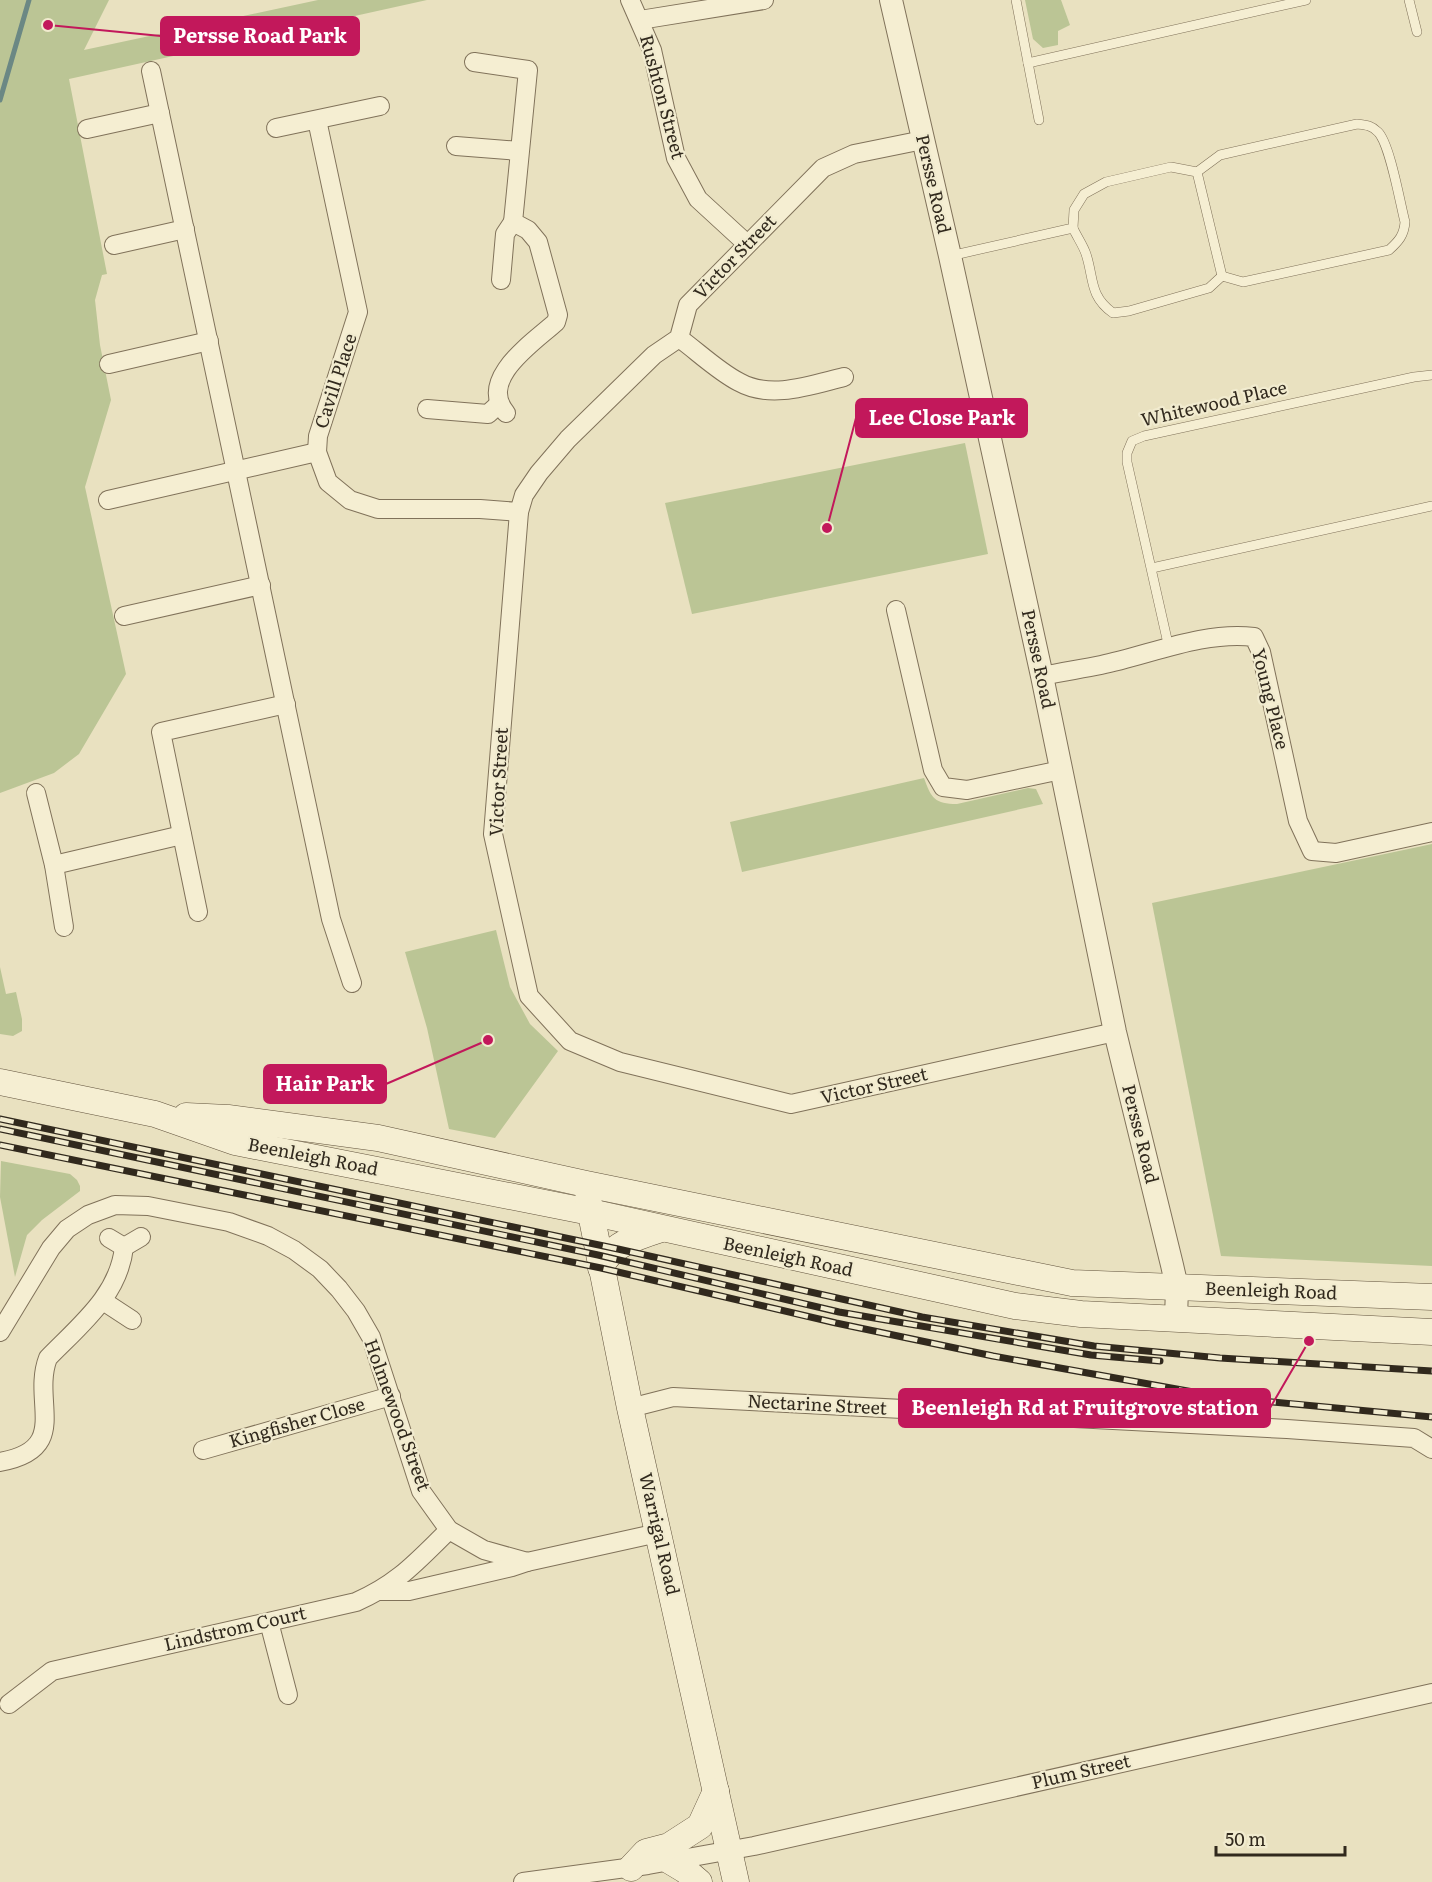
<svg xmlns="http://www.w3.org/2000/svg" width="1432" height="1882" viewBox="0 0 1432 1882" font-family="Literata,serif">
  <rect width="100%" height="100%" fill="#e9e1c0"/>
  <g fill="#bbc595">
    <path d="M0,0H109L84,50L318,0H427L69,79L107,274L102,275L95,300L100,345L111,400L85,487L126,674L79,754L54,773L0,793Z"/>
    <path d="M1025,0H1061L1070,25L1058,31V45L1043,48L1033,39Z"/>
    <path d="M965,443L988,554L692,614L665,503Z"/>
    <path d="M924,778C931,798 935,804 957,804L1028,788L1036,789L1043,804L742,872L730,822Z"/>
    <path d="M1432,844V1266L1221,1256L1152,903Z"/>
    <path d="M496,930L510,987L530,1024L558,1051L495,1138L449,1129L427,1028L405,952Z"/>
    <path d="M0,967L6,994L16,992L22,1019V1031L13,1036L0,1034Z"/>
    <path d="M1,1161L70,1174L77,1180L80,1186V1191L42,1220L27,1235L15,1277L0,1197Z"/>
  </g>
  <g fill="none" stroke-linecap="round" stroke-linejoin="round">
    <path stroke="#6b8884" stroke-width="5" d="M0,100L29,0"/>
    <g stroke="#80725a" stroke-width="10">
      <g id="service">
        <path d="M1016,0L1039,120"/>
        <path d="M1409,0L1417,32"/>
        <path d="M1028,63L1306,0"/>
        <path d="M1197,172L1222,276"/>
        <path d="M1073,228C1077,237 1083,245 1086,254C1094,278 1089,296 1113,313L1129,311L1209,288L1222,276"/>
        <path d="M950,256L1073,228L1074,210L1084,194L1106,182L1171,167L1197,172L1220,155L1357,124C1366,125 1371,125 1378,132C1390,144 1400,203 1405,222C1404,235 1399,241 1389,250L1243,282L1222,276"/>
        <path d="M1152,568L1432,506"/>
        <path d="M1169,648L1127,462V453L1132,441L1144,436L1414,377L1432,375"/>
      </g>
    </g>
    <g stroke="#80725a" stroke-width="20">
      <g id="minor">
        <path d="M630,0L652,50L676,158L698,199L747,244"/>
        <path d="M640,20L764,0"/>
        <path d="M474,62L528,70L513,222L528,230L538,242L558,315L556,322C534,342 477,379 506,413"/>
        <path d="M151,71L331,919L352,983"/>
        <path d="M317,120L358,312L318,436L317,452L328,482L350,500L378,509H480L519,512"/>
        <path d="M276,128L380,106"/>
        <path d="M87,129L160,113"/>
        <path d="M923,140L854,154L823,168L688,305L679,338L654,355L568,439L539,473L524,495L519,512L493,834L529,996L570,1041L620,1062L791,1104L1115,1032"/>
        <path d="M456,146L519,151"/>
        <path d="M114,245L185,229"/>
        <path d="M501,280L505,234L513,222"/>
        <path d="M679,338C697,351 719,372 739,382C771,400 811,385 844,377"/>
        <path d="M109,364L209,341"/>
        <path d="M427,409L488,414L499,404"/>
        <path d="M108,500L317,452"/>
        <path d="M896,610L933,770L943,787L967,790L1061,770"/>
        <path d="M124,616L261,585"/>
        <path d="M1042,676C1061,672 1081,669 1101,665C1150,655 1202,631 1254,637L1261,652L1298,821L1312,851L1336,853L1432,832"/>
        <path d="M36,793L54,865L64,927"/>
        <path d="M54,865L182,835"/>
        <path d="M198,912L161,732L286,704"/>
        <path d="M109,1238L124,1247L141,1237"/>
        <path d="M103,1301L132,1320"/>
        <path d="M0,1332L51,1248L67,1229L88,1215L115,1205L148,1206L229,1222L268,1236L294,1250L320,1269L339,1289L356,1311L371,1337L421,1491L449,1530L484,1550L527,1562L658,1533"/>
        <path d="M630,1408L673,1397L1287,1429L1414,1438L1432,1449"/>
        <path d="M203,1450L391,1396"/>
        <path d="M0,1462C72,1449 31,1402 48,1358C80,1325 119,1295 124,1247"/>
        <path d="M380,1591H409L512,1567L527,1562"/>
        <path d="M269,1622L288,1695"/>
        <path d="M9,1704L52,1671L356,1602C399,1583 417,1561 449,1530"/>
        <path d="M523,1882L648,1865L754,1846L1432,1693"/>
      </g>
    </g>
    <g stroke="#80725a" stroke-width="24">
      <path id="tertiary" d="M891,0L950,256L1042,676L1115,1032L1172,1265L1177,1287L1176,1319"/>
    </g>
    <g stroke="#62533d" stroke-width="27">
      <g id="secondary">
        <path d="M0,1082L155,1114L235,1142L590,1212L1015,1306L1081,1314L1432,1332"/>
        <path d="M186,1116L228,1118L378,1138L586,1184L1072,1283L1432,1297"/>
        <path d="M588,1199L630,1408L736,1882"/>
        <path d="M601,1268C609,1245 639,1236 661,1229"/>
        <path d="M670,1861L685,1870L699,1882"/>
        <path d="M631,1868L646,1852L669,1846L700,1826L716,1791"/>
      </g>
    </g>
    <use href="#service" stroke="#f5eed2" stroke-width="9"/>
    <use href="#minor" stroke="#f5eed2" stroke-width="18"/>
    <use href="#tertiary" stroke="#f5eed2" stroke-width="22"/>
    <use href="#secondary" stroke="#f5eed2" stroke-width="26"/>
    <g stroke="#31291d" stroke-width="7">
      <g id="rail">
        <path d="M0,1119L618,1249L922,1317L1094,1346L1220,1358L1432,1371"/>
        <path d="M0,1129L598,1255L839,1312L1091,1355L1160,1361"/>
        <path d="M0,1145L601,1268L836,1323L993,1356L1221,1397L1432,1417"/>
      </g>
    </g>
    <use href="#rail" stroke="#f1ebcf" stroke-width="4.5" stroke-dasharray="14" stroke-linecap="butt"/>
  </g>
  <g text-anchor="middle" stroke-width="4.5" stroke-linejoin="round" paint-order="stroke">
    <g font-size="18" fill="#31291d" stroke="#f1ebcf">
      <text transform="translate(662 97) rotate(75)" y="6">Rushton Street</text>
      <text transform="translate(933 184) rotate(77)" y="6">Persse Road</text>
      <text transform="translate(735 257) rotate(-46)" y="6">Victor Street</text>
      <text transform="translate(336 381) rotate(-72)" y="6">Cavill Place</text>
      <text transform="translate(1214 404) rotate(-13)" y="6">Whitewood Place</text>
      <text transform="translate(1038 659) rotate(78)" y="6">Persse Road</text>
      <text transform="translate(1270 699) rotate(76)" y="6">Young Place</text>
      <text transform="translate(499 782) rotate(-87)" y="6">Victor Street</text>
      <text transform="translate(874 1086) rotate(-13)" y="6">Victor Street</text>
      <text transform="translate(1140 1134) rotate(76)" y="6">Persse Road</text>
      <text transform="translate(313 1157) rotate(11)" y="6">Beenleigh Road</text>
      <text transform="translate(788 1257) rotate(12)" y="6">Beenleigh Road</text>
      <text transform="translate(1271 1291) rotate(2)" y="6">Beenleigh Road</text>
      <text transform="translate(817 1405) rotate(3)" y="6">Nectarine Street</text>
      <text transform="translate(397 1415) rotate(70)" y="6">Holmewood Street</text>
      <text transform="translate(297 1423) rotate(-16)" y="6">Kingfisher Close</text>
      <text transform="translate(659 1534) rotate(77)" y="6">Warrigal Road</text>
      <text transform="translate(235 1629) rotate(-13)" y="6">Lindstrom Court</text>
      <text transform="translate(1081 1772) rotate(-13)" y="6">Plum Street</text>
    </g>
  </g>
  <path fill="none" stroke="#c2185b" stroke-width="2" d="M48 25L161 36M827 528L856 418M488 1040L386 1084M1309 1341L1270 1408"/>
  <g fill="#c2185b" stroke="#f1ebcf" stroke-width="2">
    <circle cx="48" cy="25" r="6"/>
    <circle cx="827" cy="528" r="6"/>
    <circle cx="488" cy="1040" r="6"/>
    <circle cx="1309" cy="1341" r="6"/>
  </g>
  <g fill="#c2185b" stroke="#c2185b" stroke-width="2">
    <rect x="161" y="17" width="198" height="38" rx="6"/>
    <rect x="856" y="399" width="171" height="38" rx="6"/>
    <rect x="264" y="1065" width="122" height="38" rx="6"/>
    <rect x="899" y="1389" width="371" height="38" rx="6"/>
  </g>
  <g font-size="20" text-anchor="middle" font-weight="bold" fill="#fff">
    <text x="260" y="43">Persse Road Park</text>
    <text x="942" y="425">Lee Close Park</text>
    <text x="325" y="1091">Hair Park</text>
    <text x="1085" y="1415">Beenleigh Rd at Fruitgrove station</text>
  </g>
  <path d="M1216 1846v9h129v-9" fill="none" stroke="#31291d" stroke-width="3"/>
  <text x="1225" y="1846" font-size="18" fill="#31291d" stroke="#f1ebcf" stroke-width="4.5" paint-order="stroke">50 m</text>
</svg>
